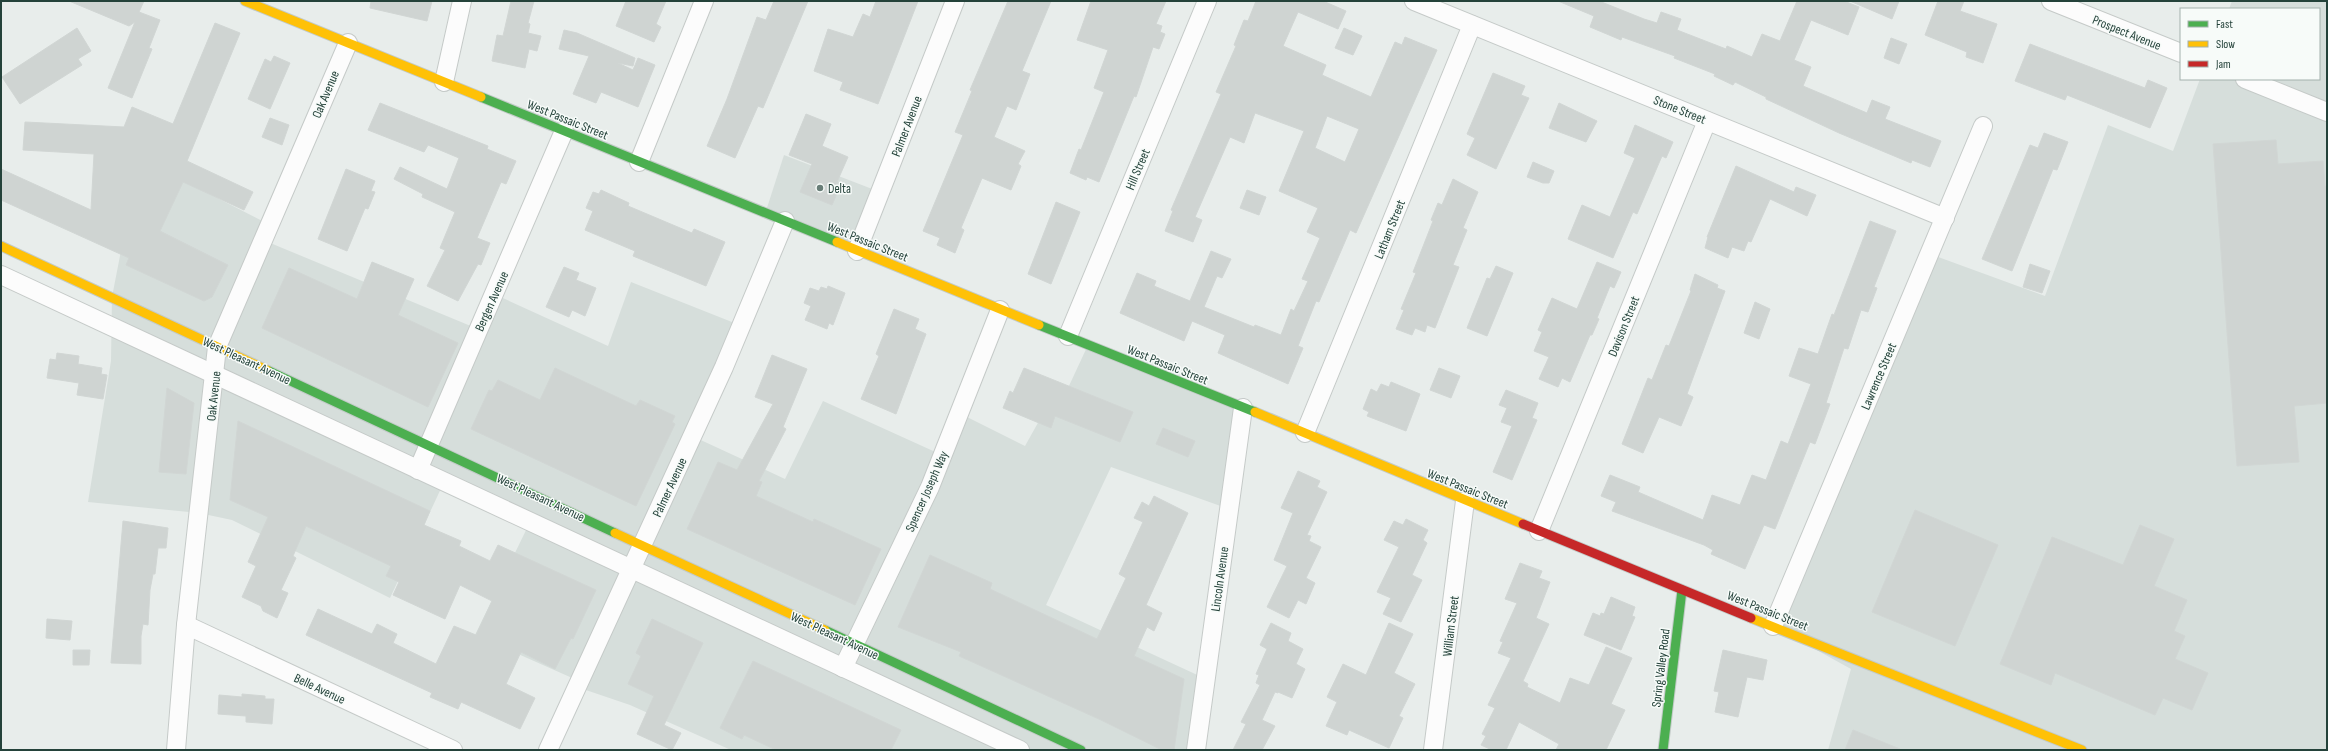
<svg xmlns="http://www.w3.org/2000/svg" width="2328" height="751" viewBox="0 0 2328 751" font-family="'Sofia Sans Condensed',sans-serif">
  <rect width="100%" height="100%" fill="#e8edeb"/>
  <g fill="#d6dedb">
    <path d="M2232,1H2327V750H1828L1851,669L1773,626L1930,254L2045,296L2108,125L2173,151L2200,79H2319V9H2229Z"/>
    <path d="M784,155L880,192L857,251L765,214Z"/>
    <path d="M139,158L270,225L263,240L478,329L494,294L608,346L631,282L742,326L692,436L785,479L823,401L942,455L959,413L1025,446L1044,412L1055,416L1088,345L1243,408L1229,509L1111,467L1046,605L1206,679L1196,750H731L630,705L577,687L579,681L475,635L530,522L444,482L390,598L232,520L199,513L88,502L111,361L112,297Z"/>
  </g>
  <g fill="#cfd4d2" stroke="#d1d6d4" fill-rule="evenodd">
    <path d="M69,1H144L139,12L160,20L149,48L152,49L132,98L108,88L135,22L129,26Z"/>
    <path d="M371,1H432L427,21L370,8Z"/>
    <path d="M511,1H534L528,23L530,24L528,33L541,36L537,51L529,49L525,68L492,61L497,35L503,36Z"/>
    <path d="M626,1H666L656,24L661,27L654,42L616,26Z"/>
    <path d="M774,1H808L763,108L758,106L735,158L707,146L727,99L757,17L766,20Z"/>
    <path d="M876,1H918L878,104L840,90L843,82L814,71L828,29L853,37L863,14L870,17Z"/>
    <path d="M1008,1H1051L1022,71L1030,74L1016,110L1007,106L994,137L1025,151L1018,164L1021,166L1011,190L982,178L961,228L964,230L955,253L937,245L940,238L923,231L963,135L955,132L972,91L970,90Z"/>
    <path d="M1091,1H1166L1156,24L1162,26L1160,32L1165,34L1159,49L1153,47L1136,97L1134,96L1099,182L1087,177L1086,180L1070,173L1079,149L1081,150L1104,92L1094,88L1108,50L1077,40Z"/>
    <path d="M1256,1H1323L1346,11L1338,29L1298,12L1283,46L1326,65L1322,75L1371,97L1395,42L1402,45L1405,37L1437,50L1356,233L1350,230L1319,302L1316,301L1298,346L1303,348L1288,384L1218,353L1225,335L1192,321L1184,341L1120,313L1137,273L1156,281L1154,286L1190,301L1211,251L1231,259L1222,278L1217,276L1204,307L1254,327L1255,325L1281,335L1291,309L1294,311L1308,281L1302,279L1320,238L1307,232L1318,208L1279,191L1304,131L1255,113L1244,143L1230,137L1195,217L1202,220L1193,242L1165,231L1173,211L1171,210L1221,94L1216,92L1236,46L1234,45L1244,20L1248,21ZM1327,116L1359,129L1345,162L1315,148Z"/>
    <path d="M1558,1H1599L1644,19L1657,23L1661,12L1681,19L1677,30L1726,49L1727,46L1752,57L1762,34L1780,41L1797,1H1844L1859,7L1848,35L1811,20L1794,60L1811,67L1803,86L1867,113L1872,100L1890,107L1885,119L1941,141L1930,167L1912,160L1911,163L1839,133L1766,99V97L1735,82L1733,85L1714,76L1715,74L1674,58L1675,56L1622,37L1621,40L1590,27L1594,16Z"/>
    <path d="M1850,1H1899L1892,19Z"/>
    <path d="M1938,1H1964L1960,11L1997,24L1983,63L1966,57L1967,52L1925,35Z"/>
    <path d="M215,23L240,33L187,161L253,192L244,210L183,182L160,231L228,265L212,297L204,301L126,265L129,258L1,200V169L91,210L94,154L23,150L25,122L124,127L132,107L173,124Z"/>
    <path d="M77,28L91,51L78,59L82,65L20,104L2,77Z"/>
    <path d="M1344,28L1362,36L1353,55L1335,48Z"/>
    <path d="M564,30L577,33L635,58L633,66L618,63L633,70L638,58L655,65L638,107L601,92L596,103L573,94L589,56L559,49Z"/>
    <path d="M1891,38L1907,44L1899,64L1884,58Z"/>
    <path d="M2030,44L2145,88L2148,80L2167,88L2150,128L2067,95L2065,100L2015,81Z"/>
    <path d="M274,56L290,63L270,109L248,99L265,59L271,62Z"/>
    <path d="M1493,73L1525,86L1521,95L1529,98L1496,169L1467,155L1475,138L1467,134Z"/>
    <path d="M380,103L488,146L487,149L516,161L506,184L501,182L477,238L490,243L481,265L478,264L458,301L427,286L445,250L440,248L455,212L422,197L423,194L394,179L400,167L447,189L459,158L428,145L424,152L368,130Z"/>
    <path d="M1559,103L1597,121L1586,142L1549,128Z"/>
    <path d="M806,114L831,124L822,146L848,157L837,182L841,184L832,205L800,192L812,164L789,155Z"/>
    <path d="M270,118L289,125L282,145L262,137Z"/>
    <path d="M1635,125L1673,142L1666,158L1662,156L1637,214L1633,212L1613,258L1568,239L1582,205L1610,217L1635,158L1624,153Z"/>
    <path d="M2044,133L2068,142L2057,170L2053,169L2012,271L1982,259L2030,145L2038,148Z"/>
    <path d="M2276,140L2278,164L2323,161L2325,186H2327V403L2294,406L2299,462L2237,466L2213,144Z"/>
    <path d="M1533,162L1554,171L1549,183H1543L1527,177Z"/>
    <path d="M1736,166L1794,192L1796,187L1816,195L1807,216L1770,199L1751,242L1748,241L1744,251L1732,247L1728,258L1705,248L1708,237H1707Z"/>
    <path d="M346,169L375,181L371,191L375,192L368,209L365,208L347,251L318,239Z"/>
    <path d="M1453,179L1478,192L1463,228L1467,230L1453,265L1459,267L1435,328L1427,325L1425,332L1415,328L1412,335L1396,329L1404,310L1401,309L1416,273L1413,272L1433,221L1431,220L1438,203L1442,205Z"/>
    <path d="M601,190L629,203L628,206L692,233L694,229L725,242L706,286L633,256L635,251L585,230L593,211L586,208L593,192L599,194Z"/>
    <path d="M1247,190L1266,197L1259,215L1240,208Z"/>
    <path d="M1056,202L1080,212L1051,284L1028,274Z"/>
    <path d="M1870,221L1896,231L1874,287L1877,288L1868,312L1861,310L1848,349L1844,348L1826,403L1830,404L1815,444L1810,442L1775,529L1764,525L1745,569L1711,554L1713,550L1704,545L1612,511L1616,502L1601,496L1610,475L1640,487L1638,492L1703,520L1712,495L1740,505L1752,475L1766,480L1781,441L1788,444L1811,384L1789,376L1799,348L1818,354L1832,314L1834,315Z"/>
    <path d="M372,262L414,279L398,315L458,343L428,407L262,328L289,268L357,299Z"/>
    <path d="M1597,262L1621,272L1614,288L1610,286L1597,318L1599,319L1592,335H1590L1570,382L1562,378L1558,387L1539,379L1549,357L1534,351L1542,332L1538,330L1552,298L1577,309Z"/>
    <path d="M2030,264L2050,271L2042,293L2023,287Z"/>
    <path d="M1496,266L1513,273L1487,336L1467,328L1487,278L1490,279Z"/>
    <path d="M564,267L579,273L576,280L596,288L585,316L572,310L569,317L546,307Z"/>
    <path d="M1695,274L1718,285L1717,288L1725,291L1687,394L1693,397L1681,426L1659,417L1643,453L1622,444L1648,378L1652,380L1666,345L1669,346L1691,291L1690,290Z"/>
    <path d="M828,286L845,293L833,325L829,323L827,329L805,320L811,306L804,303L810,288L819,291L821,287L827,289Z"/>
    <path d="M1755,302L1770,309L1759,339L1744,333Z"/>
    <path d="M894,309L919,319L915,329L926,334L896,414L861,399L879,356L876,354Z"/>
    <path d="M57,353L79,356L78,364L102,368L101,374L107,375L103,399L77,395L79,383L47,378L50,359L56,360Z"/>
    <path d="M772,355L807,369L783,427L786,429L759,481L762,482L756,496L813,522L814,519L881,549L855,605L687,529L718,462L737,470L773,404L755,397Z"/>
    <path d="M555,368L636,406L640,400L675,416L672,422L675,424L636,506L471,429L489,390L492,391L498,380L540,400Z"/>
    <path d="M1024,368L1133,412L1120,442L1055,416L1051,428L1003,408L1010,391L1013,393Z"/>
    <path d="M1439,368L1460,376L1451,398L1430,390Z"/>
    <path d="M1391,382L1420,394L1406,431L1367,416L1369,412L1363,409L1371,389L1377,392L1381,384L1389,387Z"/>
    <path d="M167,388L194,403L186,474L159,472Z"/>
    <path d="M1506,390L1538,403L1532,418L1537,420L1512,480L1493,472L1512,426L1501,422L1507,408L1499,405Z"/>
    <path d="M238,421L430,511L424,525L461,541L459,546L490,561L498,545L596,590L573,639L571,638L555,669L521,652L506,684L535,698L520,729L461,702L458,709L430,697L432,693L306,635L318,609L372,634L377,624L397,634L393,643L436,664L454,626L476,635L492,601L460,585L445,619L393,595L399,582L386,576L391,566L306,526L293,556L296,558L281,590L288,593L277,618L263,611L261,606L242,597L256,566L248,562L268,517L230,500Z"/>
    <path d="M1163,428L1195,441L1188,457L1156,444Z"/>
    <path d="M1298,471L1320,481L1317,487L1327,492L1307,535L1311,536L1309,541L1321,547L1306,578L1315,583L1306,604L1298,600L1289,618L1267,607L1287,566L1274,560L1293,513L1281,508Z"/>
    <path d="M1154,496L1188,513L1146,605L1162,613L1154,631L1147,627L1134,656L1184,679L1174,750H1162L1101,720L959,656L961,652L898,627L930,555L992,583L990,589L1097,639L1126,578L1119,574L1143,522L1134,518L1142,502L1149,506Z"/>
    <path d="M1915,510L1998,545L1955,646L1872,612Z"/>
    <path d="M1406,519L1428,530L1423,540L1427,543L1412,575L1422,580L1401,622L1383,614L1391,598L1377,592L1399,547L1384,540L1394,521L1403,525Z"/>
    <path d="M123,521L168,528L166,548H158L155,574H153L150,590L148,625L143,624L141,636V664L111,663Z"/>
    <path d="M2140,525L2174,539L2154,586L2187,600L2174,631L2185,636L2175,659L2208,673L2192,710L2163,698L2155,715L2055,673L2051,685L2000,664L2052,537L2123,565Z"/>
    <path d="M1520,563L1542,571L1539,578L1550,582L1536,618L1549,624L1523,681L1528,684L1527,687L1560,703L1570,678L1589,685L1606,647L1632,658L1611,704L1625,710L1606,750H1556L1559,744L1519,722L1506,750H1492L1481,745L1486,736L1482,734L1495,708L1488,705L1511,658L1498,653L1503,642L1500,641L1517,603L1505,599Z"/>
    <path d="M1611,597L1635,607L1632,616L1635,617L1621,650L1584,635L1593,613L1600,616L1601,613L1604,614Z"/>
    <path d="M47,619L72,621L70,640L46,638Z"/>
    <path d="M652,619L703,643L664,725L681,733L672,750L637,734L654,696L628,684L641,656L636,653Z"/>
    <path d="M1271,623L1291,633L1288,641L1303,649L1296,664L1305,669L1292,698L1278,692V693L1275,692L1262,720L1275,726L1262,750H1233L1246,724L1241,722L1260,685L1256,683L1259,675L1256,674L1267,649L1260,645Z"/>
    <path d="M1389,623L1413,634L1394,673L1415,684L1399,716L1403,718L1389,748L1349,730L1347,735L1326,726L1337,702L1327,697L1343,664L1366,675Z"/>
    <path d="M73,650H90L89,665H73Z"/>
    <path d="M1723,650L1767,660L1763,680L1747,677L1738,717L1715,712L1719,692L1714,691Z"/>
    <path d="M753,661L901,730L891,750H776L744,735L742,739L720,728Z"/>
    <path d="M242,694L265,696V699H274L272,724L246,722V716L218,714L219,695L242,697Z"/>
    <path d="M1853,730L1900,749V750H1845Z"/>
  </g>
  <g fill="none" stroke-linecap="round" stroke-linejoin="round">
    <g stroke="#c5cac8" stroke-width="20">
      <g id="street">
        <path d="M1414,1L1945,218"/>
        <path d="M2051,1L2181,53"/>
        <path d="M2245,79L2327,112"/>
        <path d="M444,82L462,1"/>
        <path d="M639,162L704,1"/>
        <path d="M857,251L955,1"/>
        <path d="M1,275L1020,750"/>
        <path d="M1068,336L1207,1"/>
        <path d="M1305,433L1472,25"/>
        <path d="M418,470L564,131"/>
        <path d="M1539,531L1707,121"/>
        <path d="M186,625L453,750"/>
        <path d="M1773,626L1983,126"/>
        <path d="M843,668L930,487L1000,310"/>
        <path d="M176,750L186,625L217,347L348,43"/>
        <path d="M548,750L724,367L785,221"/>
        <path d="M1196,750L1243,408"/>
        <path d="M1433,750L1465,501"/>
      </g>
    </g>
    <g stroke="#c3cbc8" stroke-width="11">
      <g id="fast">
        <path d="M481,97L837,242"/>
        <path d="M1039,325L1255,412"/>
        <path d="M267,370L615,533"/>
        <path d="M825,630L1081,750"/>
        <path d="M1663,750L1682,590"/>
      </g>
    </g>
    <g stroke="#c3cbc8" stroke-width="11">
      <g id="slow">
        <path d="M245,1L481,97"/>
        <path d="M837,242L1039,325"/>
        <path d="M1,246L267,370"/>
        <path d="M1255,412L1523,524"/>
        <path d="M615,533L825,630"/>
        <path d="M1751,618L2082,750"/>
      </g>
    </g>
    <g stroke="#c3cbc8" stroke-width="11">
      <path id="jam" d="M1523,524L1751,618"/>
    </g>
    <use href="#street" stroke="#fcfcfc" stroke-width="18"/>
    <use href="#fast" stroke="#4caf50" stroke-width="9"/>
    <use href="#slow" stroke="#ffc107" stroke-width="9"/>
    <use href="#jam" stroke="#c62828" stroke-width="9"/>
  </g>
  <circle fill="#697e78" stroke="#f7fbf9" stroke-width="1.5" cx="820" cy="188" r="4"/>
  <g text-anchor="middle" stroke-width="3" stroke-linejoin="round" paint-order="stroke">
    <g font-size="13" fill="#24423a" stroke="#f7fbf9">
      <text transform="translate(2127 32) rotate(22)" y="5">Prospect Avenue</text>
      <text transform="translate(325 94) rotate(-67)" y="5">Oak Avenue</text>
      <text transform="translate(1680 109) rotate(22)" y="5">Stone Street</text>
      <text transform="translate(568 119) rotate(22)" y="5">West Passaic Street</text>
      <text transform="translate(906 126) rotate(-69)" y="5">Palmer Avenue</text>
      <text transform="translate(1137 169) rotate(-67)" y="5">Hill Street</text>
      <text transform="translate(1389 229) rotate(-68)" y="5">Latham Street</text>
      <text transform="translate(868 241) rotate(22)" y="5">West Passaic Street</text>
      <text transform="translate(491 301) rotate(-66)" y="5">Bergen Avenue</text>
      <text transform="translate(1623 326) rotate(-68)" y="5">Davison Street</text>
      <text transform="translate(247 360) rotate(25)" y="5">West Pleasant Avenue</text>
      <text transform="translate(1168 364) rotate(22)" y="5">West Passaic Street</text>
      <text transform="translate(1878 376) rotate(-67)" y="5">Lawrence Street</text>
      <text transform="translate(213 396) rotate(-84)" y="5">Oak Avenue</text>
      <text transform="translate(669 487) rotate(-65)" y="5">Palmer Avenue</text>
      <text transform="translate(1468 488) rotate(22)" y="5">West Passaic Street</text>
      <text transform="translate(926 491) rotate(-66)" y="5">Spencer Joseph Way</text>
      <text transform="translate(541 497) rotate(25)" y="5">West Pleasant Avenue</text>
      <text transform="translate(1219 579) rotate(-82)" y="5">Lincoln Avenue</text>
      <text transform="translate(1768 610) rotate(22)" y="5">West Passaic Street</text>
      <text transform="translate(1450 626) rotate(-83)" y="5">William Street</text>
      <text transform="translate(835 635) rotate(25)" y="5">West Pleasant Avenue</text>
      <text transform="translate(1660 668) rotate(-83)" y="5">Spring Valley Road</text>
      <text transform="translate(320 688) rotate(25)" y="5">Belle Avenue</text>
    </g>
    <g font-size="13" fill="#24423a" stroke="#f7fbf9" text-anchor="start">
      <text x="828" y="193">Delta</text>
    </g>
  </g>
  <rect width="2328" height="751" fill="none" stroke="#24423a" stroke-width="4"/>
  <rect x="2180" y="8" width="140" height="72" fill="#f7fbf9" stroke="#a3b1ad"/>
  <rect x="2188" y="21" width="20" height="6" fill="#4caf50" stroke="#a3b1ad"/>
  <text x="2216" y="28" font-size="12" fill="#24423a">Fast</text>
  <rect x="2188" y="41" width="20" height="6" fill="#ffc107" stroke="#a3b1ad"/>
  <text x="2216" y="48" font-size="12" fill="#24423a">Slow</text>
  <rect x="2188" y="61" width="20" height="6" fill="#c62828" stroke="#a3b1ad"/>
  <text x="2216" y="68" font-size="12" fill="#24423a">Jam</text>
</svg>
